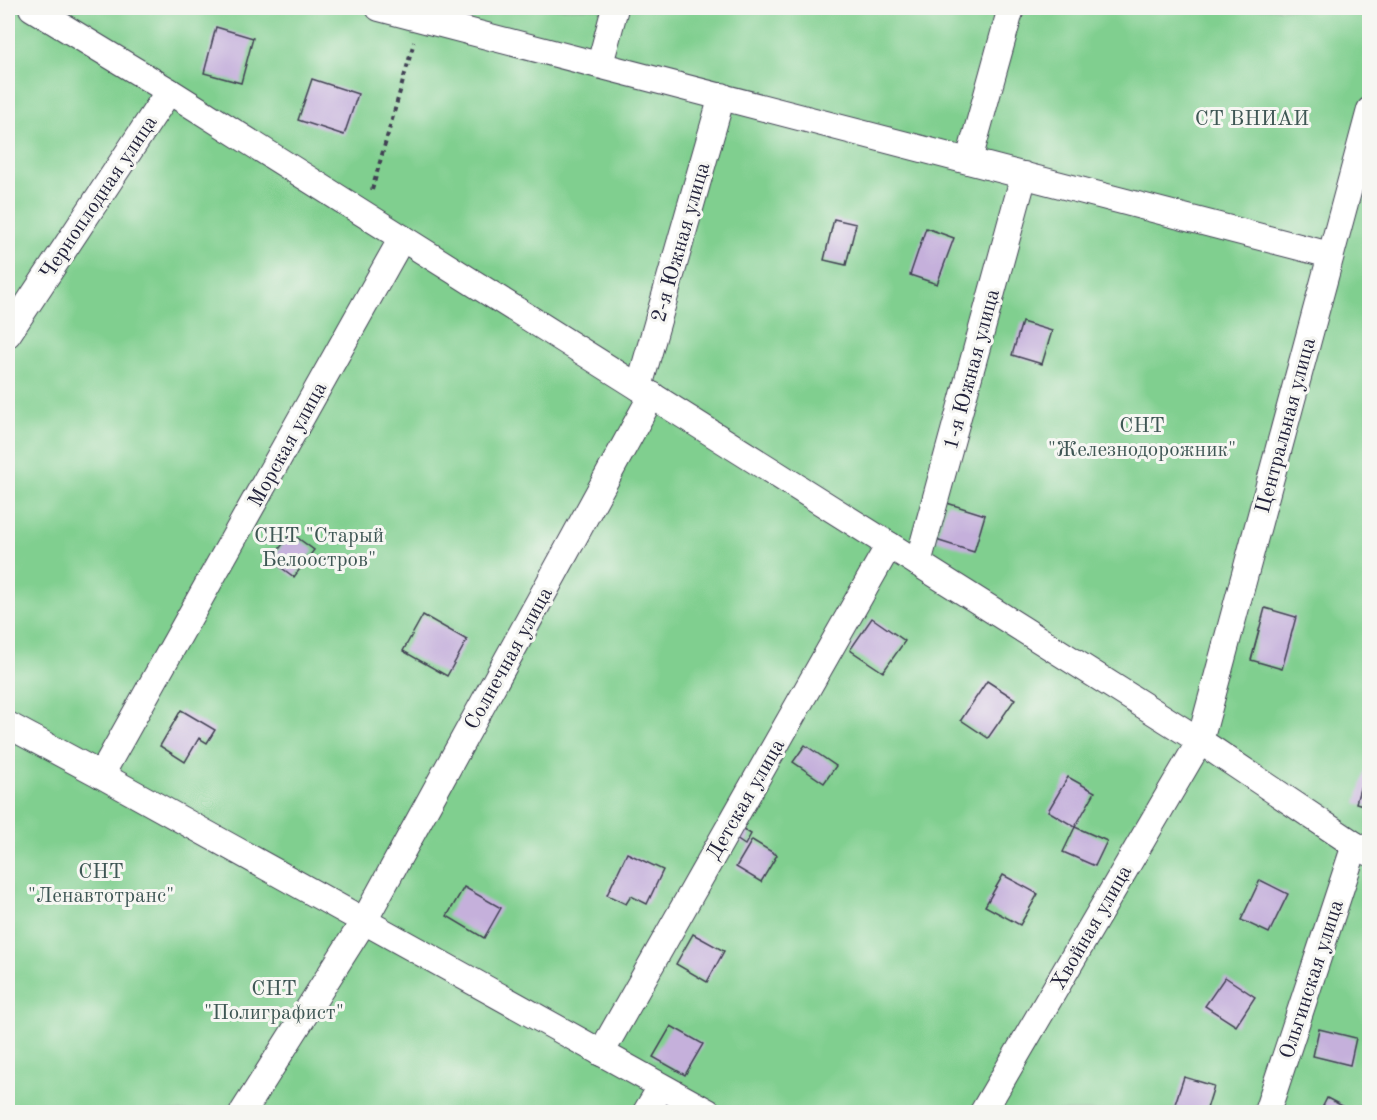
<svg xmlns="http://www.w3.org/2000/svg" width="1377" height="1120" viewBox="0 0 1377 1120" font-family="'Old Standard TT',serif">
  <rect width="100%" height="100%" fill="#f6f6f2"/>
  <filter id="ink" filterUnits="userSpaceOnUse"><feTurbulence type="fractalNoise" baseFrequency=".0167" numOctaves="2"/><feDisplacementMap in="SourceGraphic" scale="12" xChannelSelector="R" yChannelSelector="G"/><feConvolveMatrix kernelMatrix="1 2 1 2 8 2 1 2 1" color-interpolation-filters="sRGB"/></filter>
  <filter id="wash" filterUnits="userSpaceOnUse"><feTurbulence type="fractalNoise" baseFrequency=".008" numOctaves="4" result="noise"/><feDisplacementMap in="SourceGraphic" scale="24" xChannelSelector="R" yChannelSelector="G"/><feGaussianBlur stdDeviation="1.35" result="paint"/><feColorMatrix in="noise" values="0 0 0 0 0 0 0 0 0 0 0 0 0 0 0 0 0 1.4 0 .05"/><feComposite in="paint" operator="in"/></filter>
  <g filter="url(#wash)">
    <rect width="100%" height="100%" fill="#f0ecdb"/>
    <rect fill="#80cf8f" stroke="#517865" stroke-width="1.5" x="8" y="8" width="1361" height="1104"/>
    <g id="blocks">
      <g fill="#c5b0db">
        <path d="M216,27L253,38L241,83L204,73Z"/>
        <path d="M312,79L358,94L344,135L298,120Z"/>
        <path d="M834,219L856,224L846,265L824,260Z"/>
        <path d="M926,228L954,238L937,284L910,275Z"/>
        <path d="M1022,322L1052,331L1042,364L1012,355Z"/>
        <path d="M947,503L985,515L974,552L936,540Z"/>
        <path d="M291,533L314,550L294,577L271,560Z"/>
        <path d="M1265,608L1296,617L1282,669L1251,660Z"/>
        <path d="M423,615L467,640L447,676L403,651Z"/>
        <path d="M872,618L905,641L883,672L850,650Z"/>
        <path d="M987,681L1015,699L988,738L961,720Z"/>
        <path d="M181,710L215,730L207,743L199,738L185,762L160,746Z"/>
        <path d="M805,745L836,766L824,783L793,762Z"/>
        <path d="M1369,756H1370V807L1356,803Z"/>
        <path d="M1068,777L1095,792L1075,827L1048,811Z"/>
        <path d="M737,825L751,834L745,845L730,835Z"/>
        <path d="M1075,827L1107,841L1095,866L1063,852Z"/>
        <path d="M752,840L777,855L761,882L736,867Z"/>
        <path d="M627,853L663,870L647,904L631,896L626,904L607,895Z"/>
        <path d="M1003,875L1038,894L1020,925L985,906Z"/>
        <path d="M1260,880L1288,894L1269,933L1241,920Z"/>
        <path d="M464,887L501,908L484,938L447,916Z"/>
        <path d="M693,934L724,951L707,982L676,964Z"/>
        <path d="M1225,977L1255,997L1236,1026L1205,1006Z"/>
        <path d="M671,1026L703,1044L685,1075L653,1057Z"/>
        <path d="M1319,1029L1356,1038L1350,1065L1313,1056Z"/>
        <path d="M1184,1077L1214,1086L1206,1112H1194L1174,1107Z"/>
        <path d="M1327,1098L1354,1112H1320Z"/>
      </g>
    </g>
  </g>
  <g filter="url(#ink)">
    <use href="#blocks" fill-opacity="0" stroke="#414053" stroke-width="1.5"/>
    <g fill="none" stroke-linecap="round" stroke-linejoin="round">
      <g stroke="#414053" stroke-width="28">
        <g id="minor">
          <path d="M32,8L169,91L1200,741L1355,845L1370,853"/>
          <path d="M379,8L1330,255"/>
          <path d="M600,64L615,8"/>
          <path d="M969,160L1011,8"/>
          <path d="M8,334L169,91"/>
          <path d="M639,387L722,96"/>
          <path d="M918,563L1024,175"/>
          <path d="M8,725L101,775L708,1112"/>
          <path d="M101,775L402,238"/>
          <path d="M601,1053L889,545"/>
          <path d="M243,1112L364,921L652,395"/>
          <path d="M646,1112L661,1087"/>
          <path d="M983,1112L1200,741L1370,110"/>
          <path d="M1267,1112L1355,845"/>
        </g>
      </g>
      <path stroke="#414053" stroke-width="4" stroke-dasharray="4.5 4.5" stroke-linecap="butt" d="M372,190L414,42"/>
      <use href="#minor" stroke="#fff" stroke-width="26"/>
    </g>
  </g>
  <g text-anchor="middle" stroke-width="6" stroke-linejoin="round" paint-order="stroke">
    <g font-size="21" fill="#3e5654" stroke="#f6f6f2">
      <text x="1252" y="125">СТ ВНИАИ</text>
      <text x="1142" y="432">СНТ<tspan x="1142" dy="24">"Железнодорожник"</tspan></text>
      <text x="319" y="542">СНТ "Старый<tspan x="319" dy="24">Белоостров"</tspan></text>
      <text x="101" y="878">СНТ<tspan x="101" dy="24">"Ленавтотранс"</tspan></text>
      <text x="274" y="995">СНТ<tspan x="274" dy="24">"Полиграфист"</tspan></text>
    </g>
    <g font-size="21" fill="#22223b" stroke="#f6f6f2">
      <text transform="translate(98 197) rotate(-56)" y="7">Черноплодная улица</text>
      <text transform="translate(680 242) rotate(-74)" y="7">2-я Южная улица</text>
      <text transform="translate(971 369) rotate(-75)" y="7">1-я Южная улица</text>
      <text transform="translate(1285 425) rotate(-75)" y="7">Центральная улица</text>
      <text transform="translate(287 444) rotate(-61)" y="7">Морская улица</text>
      <text transform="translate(508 658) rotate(-61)" y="7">Солнечная улица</text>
      <text transform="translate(745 799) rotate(-60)" y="7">Детская улица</text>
      <text transform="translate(1091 927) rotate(-60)" y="7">Хвойная улица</text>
      <text transform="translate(1311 979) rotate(-72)" y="7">Ольгинская улица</text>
    </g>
  </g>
  <rect width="1377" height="1120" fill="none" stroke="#f6f6f2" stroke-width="30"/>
</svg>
